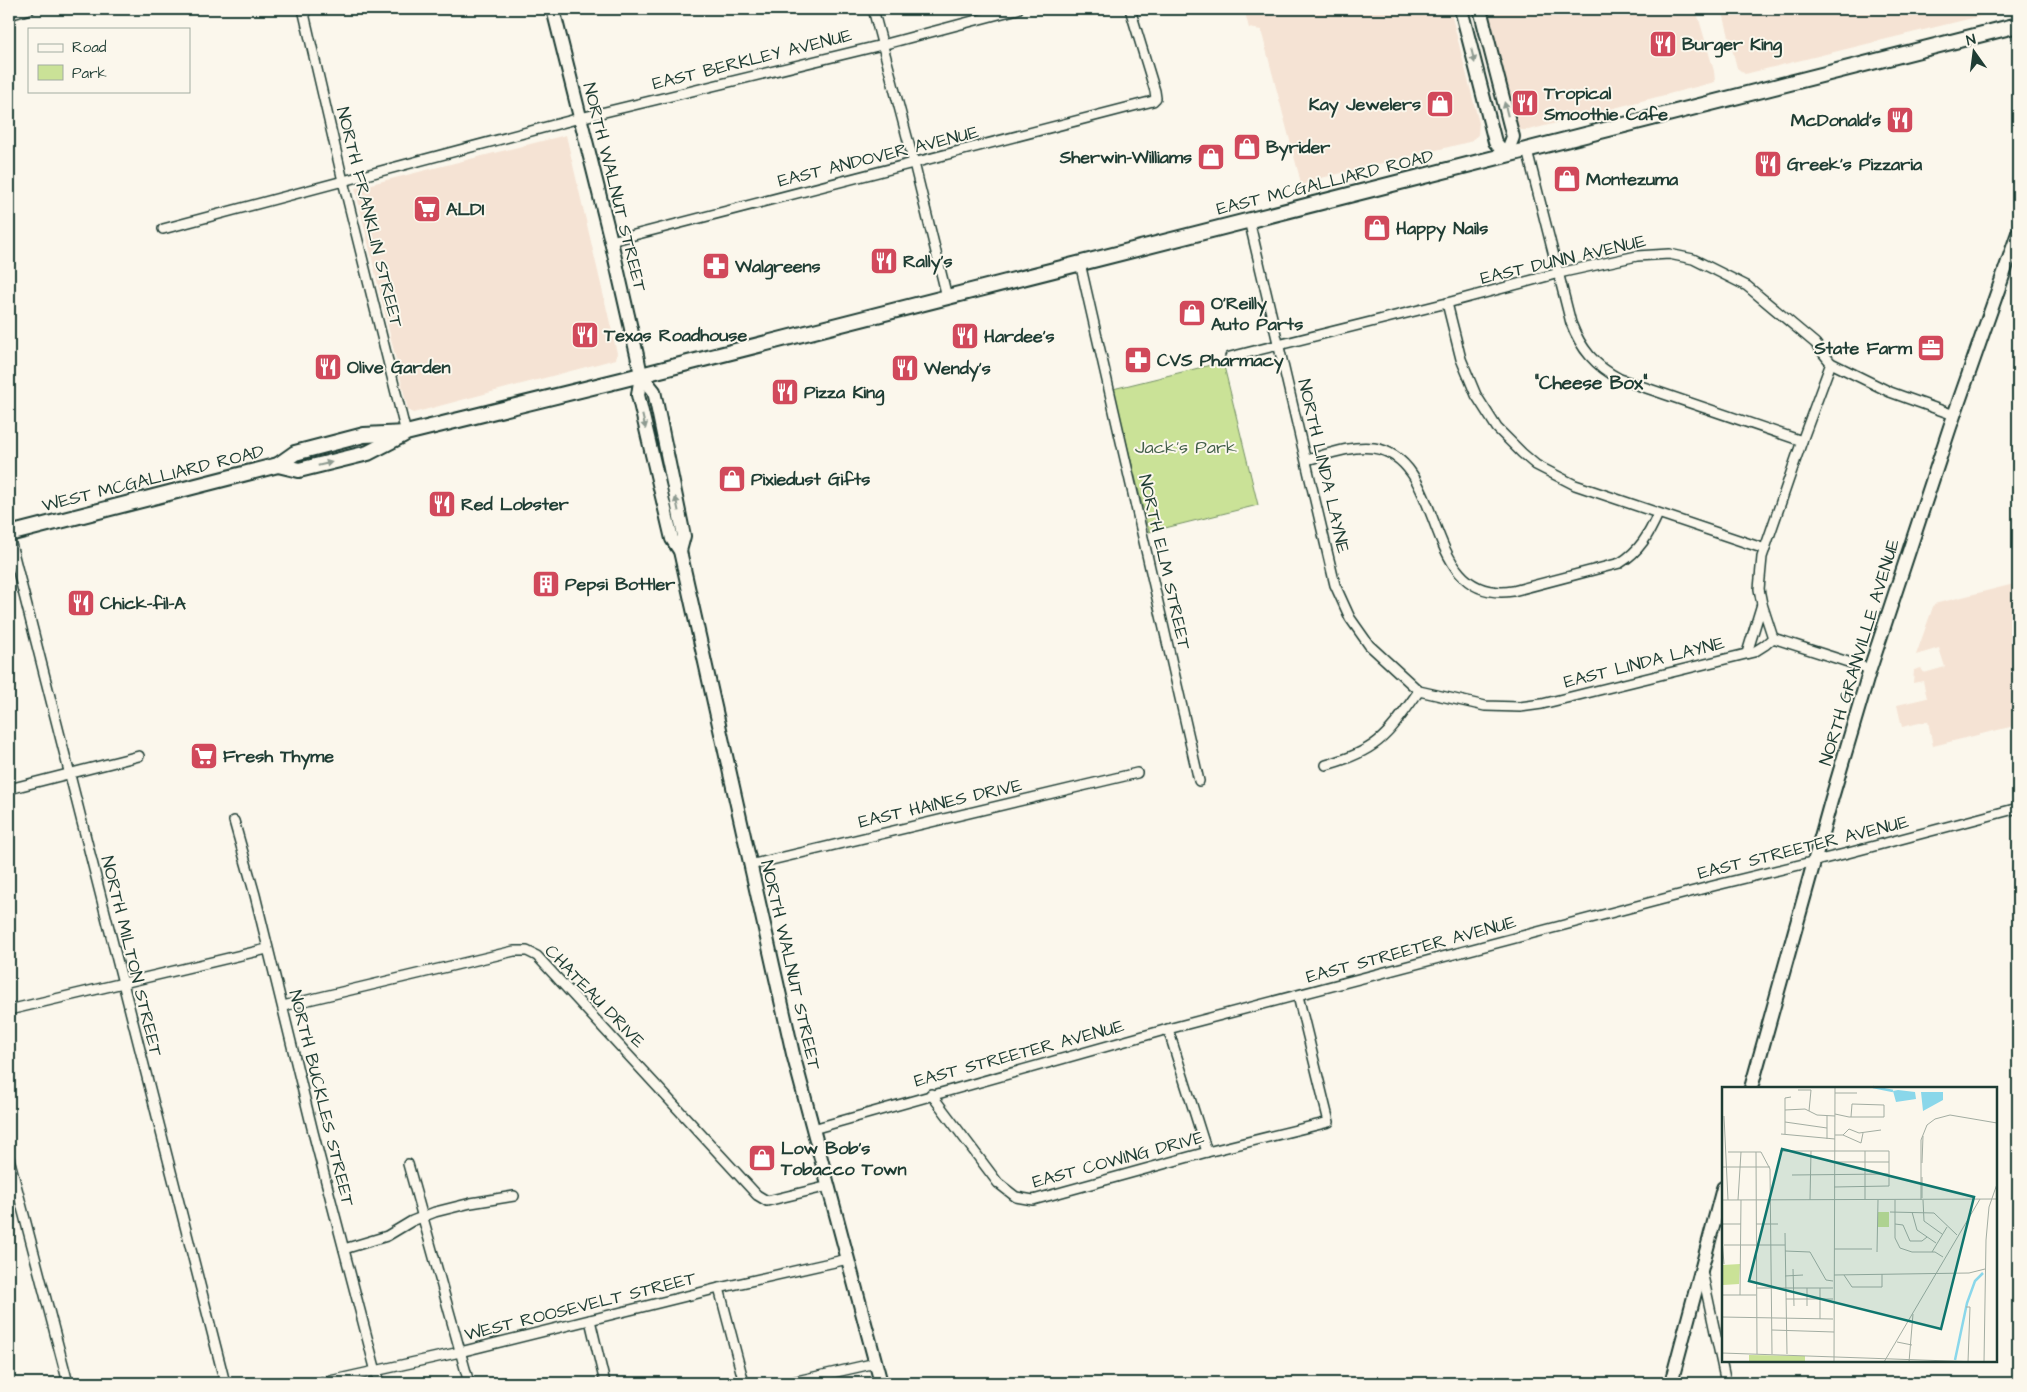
<svg xmlns="http://www.w3.org/2000/svg" width="2027" height="1392" viewBox="0 0 2027 1392" font-family="'Architects Daughter',sans-serif">
  <rect width="100%" height="100%" fill="#fbf7ec"/>
  <filter id="ink" filterUnits="userSpaceOnUse"><feTurbulence type="fractalNoise" baseFrequency=".02" numOctaves="2"/><feDisplacementMap in="SourceGraphic" scale="10" xChannelSelector="R" yChannelSelector="G"/><feConvolveMatrix kernelMatrix="1 2 1 2 8 2 1 2 1" color-interpolation-filters="sRGB"/></filter>
  <g filter="url(#ink)">
    <g fill="#f5e3d4">
      <path d="M1244,9H1450L1479,123L1478,135L1469,142L1309,181L1300,187V179L1261,30L1249,28Z"/>
      <path d="M1486,9H1696L1714,71L1715,82L1529,130H1521L1516,125Z"/>
      <path d="M1722,9H2009L1745,74L1737,68Z"/>
      <path d="M566,135L617,353L616,359L413,413L408,410L355,188Z"/>
      <path d="M2018,583V725L1933,746L1928,721L1902,727L1897,705L1927,698L1923,681L1913,683L1914,670L1921,668L1924,673L1945,667L1939,648L1916,655L1934,604Z"/>
    </g>
    <path fill="#cae297" stroke="#749066" d="M1223,362L1258,505L1149,532L1113,389Z"/>
    <g fill="none" stroke-linecap="round" stroke-linejoin="round">
      <g stroke="#1f3d34" stroke-width="12">
        <g id="street">
          <path d="M303,9L343,181L406,433"/>
          <path d="M873,9L914,163L947,297"/>
          <path d="M9,15L30,9"/>
          <path d="M1527,150L1571,323C1581,349 1595,366 1620,379L1802,441"/>
          <path d="M1249,220L1335,585L1350,618L1369,645L1419,691L1485,706L1520,707L1542,704L1754,652L1765,645L1773,638L1870,669"/>
          <path d="M163,229L580,118L882,45L1018,9"/>
          <path d="M611,241L1153,101L1156,98L1155,91L1130,9"/>
          <path d="M1080,263L1199,781"/>
          <path d="M1447,303L1461,359L1476,395L1497,428L1522,453L1536,465L1575,485L1765,549"/>
          <path d="M1230,357L1447,303L1559,273L1637,256L1669,254L1693,259L1747,286L1815,343L1831,363L1890,392L1954,415"/>
          <path d="M1307,460C1328,454 1352,445 1374,448C1449,460 1420,605 1513,591L1620,563C1640,551 1649,534 1658,514"/>
          <path d="M9,536L225,1383"/>
          <path d="M1762,604L1773,638"/>
          <path d="M1747,653L1762,604L1759,589L1762,557L1802,441L1831,363"/>
          <path d="M1326,765C1380,750 1388,734 1419,691"/>
          <path d="M9,789L139,756"/>
          <path d="M234,821L255,895L313,1132L379,1383"/>
          <path d="M750,865L1137,773"/>
          <path d="M283,1006L514,951H527L537,956L757,1195L767,1201L829,1186"/>
          <path d="M9,1010L267,949"/>
          <path d="M1168,1029L1207,1152"/>
          <path d="M931,1094L998,1183L1016,1197L1033,1200L1207,1152L1329,1122L1298,996"/>
          <path d="M813,1129L1168,1029L1713,886L1848,853L2018,808"/>
          <path d="M9,1158L68,1383"/>
          <path d="M408,1164L469,1383"/>
          <path d="M344,1249L387,1236L412,1221L435,1212L471,1203L514,1196"/>
          <path d="M1702,1271L1726,1383"/>
          <path d="M719,1288L744,1383"/>
          <path d="M590,1320L605,1383"/>
          <path d="M321,1383L460,1352L719,1288L848,1259"/>
          <path d="M788,1383L876,1363"/>
        </g>
      </g>
      <g stroke="#1f3d34" stroke-width="16">
        <g id="secondary">
          <path d="M553,9L611,241L637,355L641,375L638,395L672,539L680,551L793,1054L881,1383"/>
          <path d="M1461,9L1495,142L1506,155"/>
          <path d="M1480,9L1513,137L1506,155"/>
          <path d="M641,375L654,391L684,536L680,551"/>
          <path d="M1751,1088L1831,801L1870,669L1950,427L2018,233"/>
          <path d="M1671,1383L1723,1188"/>
        </g>
      </g>
      <g stroke="#1f3d34" stroke-width="18">
        <g id="primary">
          <path d="M278,465L299,470L368,453L403,435"/>
          <path d="M9,534L278,465L295,453L364,435L406,433L621,380L2018,25"/>
        </g>
      </g>
      <use href="#street" stroke="#fbf7ec" stroke-width="9"/>
      <use href="#secondary" stroke="#fbf7ec" stroke-width="12"/>
      <use href="#primary" stroke="#fbf7ec" stroke-width="14"/>
    </g>
    <defs><path id="oneway-solid" d="M-6-.8H1V-3.2L6.5 0L1 3.2V.8H-6Z" transform="scale(1.25)"/></defs>
    <g fill="#8d9a90">
      <use href="#oneway-solid" transform="translate(1473 56) rotate(76)"/>
      <use href="#oneway-solid" transform="translate(1506 109) rotate(-104)"/>
      <use href="#oneway-solid" transform="translate(644 422) rotate(77)"/>
      <use href="#oneway-solid" transform="translate(325 464) rotate(-14)"/>
      <use href="#oneway-solid" transform="translate(677 504) rotate(-102)"/>
    </g>
  </g>
  <defs>
    <g id="restaurant-square" transform="scale(1.4375)"><rect x="-9" y="-9" width="18" height="18" rx="4" fill="#d1495b" stroke="#fbf7ec"/><path d="M-5-6h1v4h1v-4h1v4h1v-4h1v5L-1.5 .5V6h-2V.5L-5-1ZM5-6V6H3V1.5H1.5Q1.5-4 5-6Z" fill="#fff"/></g>
    <g id="shop-square" transform="scale(1.4375)"><rect x="-9" y="-9" width="18" height="18" rx="4" fill="#d1495b" stroke="#fbf7ec"/><path d="M-5-2.5h2.3a2.7 3.5 0 0 1 5.4 0H5L5.5 6h-11ZM-1.5-2.5h3a1.5 2.3 0 0 0-3 0Z" fill="#fff"/></g>
    <g id="supermarket-square" transform="scale(1.4375)"><rect x="-9" y="-9" width="18" height="18" rx="4" fill="#d1495b" stroke="#fbf7ec"/><path d="M-6-5.5h2.5l.6 2H6L4.5 2H-2.5L-4.4-4H-6ZM-1.5 3.2a1.3 1.3 0 1 0 .1 0ZM3 3.2a1.3 1.3 0 1 0 .1 0Z" fill="#fff"/></g>
    <g id="pharmacy-square" transform="scale(1.4375)"><rect x="-9" y="-9" width="18" height="18" rx="4" fill="#d1495b" stroke="#fbf7ec"/><path d="M-2-6h4v4h4v4h-4v4h-4v-4h-4v-4h4Z" fill="#fff"/></g>
    <g id="office-square" transform="scale(1.4375)"><rect x="-9" y="-9" width="18" height="18" rx="4" fill="#d1495b" stroke="#fbf7ec"/><path d="M-6-3h4V-5.5h4V-3h4V5H-6ZM-1-4.5V-3h2v-1.5ZM-6 0V1H6V0Z" fill="#fff"/></g>
    <g id="building-square" transform="scale(1.4375)"><rect x="-9" y="-9" width="18" height="18" rx="4" fill="#d1495b" stroke="#fbf7ec"/><path d="M-4-6H4V6H1V3H-1V6H-4ZM-2.5-4.3h1.7v1.8h-1.7ZM.8-4.3h1.7v1.8H.8ZM-2.5-1h1.7V.8h-1.7ZM.8-1h1.7V.8H.8Z" fill="#fff"/></g>
  </defs>
  <g fill-rule="evenodd">
    <use href="#restaurant-square" x="1663" y="44"/>
    <use href="#restaurant-square" x="1525" y="103"/>
    <use href="#shop-square" x="1440" y="104"/>
    <use href="#restaurant-square" x="1900" y="120"/>
    <use href="#shop-square" x="1247" y="147"/>
    <use href="#shop-square" x="1211" y="157"/>
    <use href="#restaurant-square" x="1768" y="164"/>
    <use href="#shop-square" x="1567" y="179"/>
    <use href="#supermarket-square" x="427" y="209"/>
    <use href="#shop-square" x="1377" y="228"/>
    <use href="#restaurant-square" x="884" y="261"/>
    <use href="#pharmacy-square" x="716" y="266"/>
    <use href="#shop-square" x="1192" y="313"/>
    <use href="#restaurant-square" x="585" y="335"/>
    <use href="#restaurant-square" x="965" y="336"/>
    <use href="#office-square" x="1931" y="348"/>
    <use href="#pharmacy-square" x="1138" y="360"/>
    <use href="#restaurant-square" x="328" y="367"/>
    <use href="#restaurant-square" x="905" y="368"/>
    <use href="#restaurant-square" x="785" y="392"/>
    <use href="#shop-square" x="732" y="479"/>
    <use href="#restaurant-square" x="442" y="504"/>
    <use href="#building-square" x="546" y="584"/>
    <use href="#restaurant-square" x="81" y="603"/>
    <use href="#supermarket-square" x="204" y="756"/>
    <use href="#shop-square" x="762" y="1158"/>
  </g>
  <g text-anchor="middle" stroke-width="4" stroke-linejoin="round" paint-order="stroke">
    <g font-size="18" font-weight="bold" fill="#1f3d34" stroke="#fbf7ec" text-anchor="start">
      <text x="1682" y="50">Burger King</text>
      <text x="1544" y="99">Tropical<tspan x="1544" dy="21">Smoothie Cafe</tspan></text>
      <text x="1421" y="110" text-anchor="end">Kay Jewelers</text>
      <text x="1881" y="126" text-anchor="end">McDonald's</text>
      <text x="1266" y="153">Byrider</text>
      <text x="1192" y="163" text-anchor="end">Sherwin-Williams</text>
      <text x="1787" y="170">Greek's Pizzaria</text>
      <text x="1586" y="185">Montezuma</text>
      <text x="446" y="215">ALDI</text>
      <text x="1396" y="234">Happy Nails</text>
      <text x="903" y="267">Rally's</text>
      <text x="735" y="272">Walgreens</text>
      <text x="1211" y="309">O'Reilly<tspan x="1211" dy="21">Auto Parts</tspan></text>
      <text x="604" y="341">Texas Roadhouse</text>
      <text x="984" y="342">Hardee's</text>
      <text x="1912" y="354" text-anchor="end">State Farm</text>
      <text x="1157" y="366">CVS Pharmacy</text>
      <text x="347" y="373">Olive Garden</text>
      <text x="924" y="374">Wendy's</text>
      <text x="804" y="398">Pizza King</text>
      <text x="751" y="485">Pixiedust Gifts</text>
      <text x="461" y="510">Red Lobster</text>
      <text x="565" y="590">Pepsi Bottler</text>
      <text x="100" y="609">Chick-fil-A</text>
      <text x="223" y="762">Fresh Thyme</text>
      <text x="781" y="1154">Low Bob's<tspan x="781" dy="21">Tobacco Town</tspan></text>
    </g>
    <g font-size="18" fill="#1f3d34" stroke="#fbf7ec">
      <text transform="translate(752 59) rotate(-14)" y="6">EAST BERKLEY AVENUE</text>
      <text transform="translate(878 156) rotate(-14)" y="6">EAST ANDOVER AVENUE</text>
      <text transform="translate(1325 182) rotate(-14)" y="6">EAST MCGALLIARD ROAD</text>
      <text transform="translate(615 187) rotate(76)" y="6">NORTH WALNUT STREET</text>
      <text transform="translate(370 217) rotate(76)" y="6">NORTH FRANKLIN STREET</text>
      <text transform="translate(1563 259) rotate(-13)" y="6">EAST DUNN AVENUE</text>
      <text transform="translate(1324 466) rotate(77)" y="6">NORTH LINDA LAYNE</text>
      <text transform="translate(153 478) rotate(-14)" y="6">WEST MCGALLIARD ROAD</text>
      <text transform="translate(1165 562) rotate(77)" y="6">NORTH ELM STREET</text>
      <text transform="translate(1859 652) rotate(-73)" y="6">NORTH GRANVILLE AVENUE</text>
      <text transform="translate(1644 662) rotate(-14)" y="6">EAST LINDA LAYNE</text>
      <text transform="translate(940 803) rotate(-13)" y="6">EAST HAINES DRIVE</text>
      <text transform="translate(1803 847) rotate(-14)" y="6">EAST STREETER AVENUE</text>
      <text transform="translate(1411 949) rotate(-15)" y="6">EAST STREETER AVENUE</text>
      <text transform="translate(132 956) rotate(76)" y="6">NORTH MILTON STREET</text>
      <text transform="translate(791 965) rotate(77)" y="6">NORTH WALNUT STREET</text>
      <text transform="translate(595 996) rotate(46)" y="6">CHATEAU DRIVE</text>
      <text transform="translate(1019 1053) rotate(-15)" y="6">EAST STREETER AVENUE</text>
      <text transform="translate(322 1098) rotate(76)" y="6">NORTH BUCKLES STREET</text>
      <text transform="translate(1118 1159) rotate(-15)" y="6">EAST COWING DRIVE</text>
      <text transform="translate(580 1306) rotate(-14)" y="6">WEST ROOSEVELT STREET</text>
    </g>
    <g font-size="18" fill="#415e48" stroke="#fbf7ec">
      <text x="1186" y="453">Jack's Park</text>
    </g>
    <g font-size="19" font-weight="bold" fill="#1f3d34" stroke="#fbf7ec">
      <text x="1591" y="389">"Cheese Box"</text>
    </g>
  </g>
  <g transform="translate(1722 1087)">
    <rect width="275" height="275" fill="#fbf7ec"/>
    <path d="M156,125H167V140H156ZM18,177L17,197L1,198V178ZM27,268L83,269V275H27Z" fill="#cae297"/>
    <path d="M176,3L193,5L194,12L174,15L171,4ZM199,5H221V13L201,24Z" fill="#8ad7ea"/>
    <path fill="none" stroke="#8ad7ea" stroke-width="2.5" d="M151,0L171,4M233,273L245,216L253,194L261,186"/>
    <path fill="none" stroke="#a3ada2" stroke-width="1" d="M76,3H89L87,24M113,6H135M63,23L83,22L95,28L113,29M113,27L127,30H162V18L130,17L129,30M2,29L6,113M63,35L105,41M59,47L113,52M63,47V11L69,10M113,48H121L127,42L137,46L159,43M121,48L139,56L141,46M105,52V29M58,64H167V99L112,100M143,64V113M6,65H39L48,82L50,267M34,65L35,267M112,75H167M200,76L201,49M0,80H48M70,88L166,87M200,90V111M0,113L275,112M16,113L19,65M88,113L89,64M173,113V151L178,161M199,113V53L205,38L213,32L228,28L275,36M201,113L202,134L220,147M168,125L212,126L235,148M190,125L195,143L214,156M0,137H19M34,137H56M173,137L181,138L188,154H200L205,150M63,146L65,267M0,152L2,177M2,158H63M178,161L190,165H213L221,170M112,162H150M63,164L88,165L104,193L111,194M155,165L156,113M210,165L225,140M71,182L72,219M112,188L247,186L263,182M122,188L130,200H160V187M63,189L81,188M35,201H111M0,208H34M18,208L19,113M64,212H111M85,219V201M244,220H248L246,275M0,230L111,232M98,232V201M50,243L112,245M175,255L190,258M0,266L256,275M112,275L113,0M162,275L258,112M187,275L191,227M262,275L264,153L267,120L275,97"/>
    <path fill="#0f766e" fill-opacity="0.15" stroke="#0f766e" stroke-width="2.5" d="M60,62L252,110L219,242L27,194Z"/>
    <rect width="275" height="275" fill="none" stroke="#1f3d34" stroke-width="2.5"/>
  </g>
  <rect width="2027" height="1392" fill="none" stroke="#fbf7ec" stroke-width="30"/>
  <rect x="15" y="15" width="1997" height="1362" fill="none" stroke="#1f3d34" stroke-width="2" filter="url(#ink)"/>
  <rect x="28" y="28" width="162" height="65" fill="#fbf7ec" stroke="#a3ada2"/>
  <rect x="38" y="44" width="25" height="8" fill="#fbf7ec" stroke="#a3ada2"/>
  <text x="72" y="52" font-size="15" fill="#1f3d34">Road</text>
  <rect x="38" y="65" width="25" height="15" fill="#cae297" stroke="#a3ada2"/>
  <text x="72" y="78" font-size="15" fill="#1f3d34">Park</text>
  <g transform="translate(1974 52) rotate(346)" stroke="#fbf7ec" stroke-width="4" paint-order="stroke">
  <path d="M0-4L9 19L0 12L-9 19Z" fill="#1f3d34"/>
  <text y="-8" font-size="14" font-weight="bold" text-anchor="middle" fill="#1f3d34">N</text>
  </g>
</svg>
